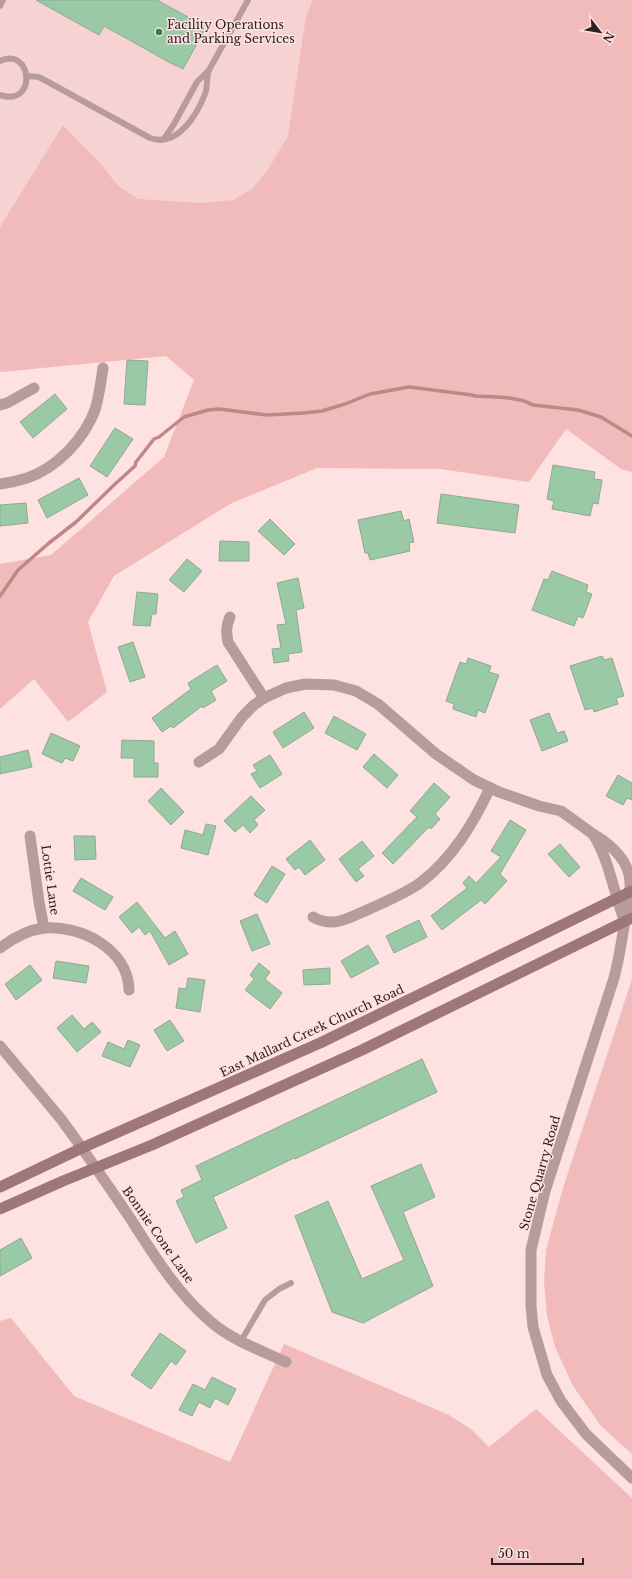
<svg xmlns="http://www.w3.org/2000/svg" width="632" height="1578" viewBox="0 0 632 1578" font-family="'Libre Baskerville',serif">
  <rect width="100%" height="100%" fill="#fee1e1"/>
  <path fill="#f6d3d2" d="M0,0H373L166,356L0,372Z"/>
  <g fill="#f1bbbb">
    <path d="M313,0H632V472L621,469L566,429L529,482L440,469L317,468L230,504L114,576L88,622L107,692L68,722L34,679L0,709V564L51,555L164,457L194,380L166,356L0,372V227L63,125L101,164L118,186L138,199L201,203L233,200L252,189L267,171L288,136L306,16Z"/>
    <path d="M632,979V1454L601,1426L573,1386L555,1347L547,1316L544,1283L546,1250L563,1188Z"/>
    <path d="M11,1318L74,1396L230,1462L284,1344L449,1415L471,1429L489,1447L536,1409L632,1498V1578H0V1321Z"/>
  </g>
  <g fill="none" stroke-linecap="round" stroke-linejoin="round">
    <path stroke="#c18787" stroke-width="3.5" d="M0,596L18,570L49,543L76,522L114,485L135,466L136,462L154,439L159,437L184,417L208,410L219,409L267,415L304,413L322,411L345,404L370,394L409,387L472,395L475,396C492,397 519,396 533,405L578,410L601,417L632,436"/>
  </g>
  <g fill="#9acaa5" stroke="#8fa894">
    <path d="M36,0H157L206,27L183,69L176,65V66L104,26L99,35Z"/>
    <path d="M127,360L148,361L145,405L124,404Z"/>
    <path d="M55,394L67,409L33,438L20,422Z"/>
    <path d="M115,428L133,439L107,477L90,466Z"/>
    <path d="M553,465L595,472L594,479L602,480L598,504L593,503L590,516L552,509L554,501L547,499Z"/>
    <path d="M79,478L88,495L47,518L38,500Z"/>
    <path d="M441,494L519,505L515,533L437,523Z"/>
    <path d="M26,503L28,523L0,526V505Z"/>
    <path d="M401,511L404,521L409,519L414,542L409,543L410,551L370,560L368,553H365L358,520Z"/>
    <path d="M270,519L295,544L284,555L258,531Z"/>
    <path d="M220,541L249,542V561H219Z"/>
    <path d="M187,559L202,571L184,592L169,580Z"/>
    <path d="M552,571L588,585L586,592L592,594L583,618L578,616L574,626L532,610L544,579L548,580Z"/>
    <path d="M298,578L304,608L296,610L302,652L288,654L289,661L274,663L272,649L281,648L277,625L286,624L277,583Z"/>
    <path d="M137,592L158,594L156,614H152L150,626L133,625Z"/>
    <path d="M133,642L145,677L130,682L118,647Z"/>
    <path d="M602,656L604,660L612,658L624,696L616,698L618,704L594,712L593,708L585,710L570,666Z"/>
    <path d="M468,658L491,666L489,672L499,675L485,713L478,710L476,717L453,709L454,704L446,701L460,662L466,664Z"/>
    <path d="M217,665L227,681L211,691L216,700L203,708L202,706L173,728L171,726L162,732L152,718L191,689L188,683Z"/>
    <path d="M304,712L314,728L283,748L273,732Z"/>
    <path d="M549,713L557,733L564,731L568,741L542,751L530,720Z"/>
    <path d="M334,716L366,734L357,750L325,733Z"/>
    <path d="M51,733L80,746L73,761L65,758L62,763L42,754Z"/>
    <path d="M122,740L154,741V763H158V777H134V758H121Z"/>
    <path d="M28,750L32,767L0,774V757Z"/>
    <path d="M374,754L398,775L387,788L363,767Z"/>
    <path d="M270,755L282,774L260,788L251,774L257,771L253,765Z"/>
    <path d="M618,775L632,783V800L627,798L623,805L606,796Z"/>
    <path d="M434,783L450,797L435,814L440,819L431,829L429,827L393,864L382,853L417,817L410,811Z"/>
    <path d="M161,788L184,812L171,825L148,801Z"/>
    <path d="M251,796L265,810L254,820L258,825L250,833L243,825L235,832L224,821Z"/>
    <path d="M510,820L526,830L500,874L507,881L485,904L481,900L442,930L431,916L467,888L463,883L469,876L476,883L501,857L491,851Z"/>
    <path d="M206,824L216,826L208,855L181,848L185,830L203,835Z"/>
    <path d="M74,836H95L96,859L75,860Z"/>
    <path d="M310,840L325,860L305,875L299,867L295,870L286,859Z"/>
    <path d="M362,841L374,856L358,869L364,876L356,882L339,859Z"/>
    <path d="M560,844L580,867L569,877L548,854Z"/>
    <path d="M272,866L285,874L267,903L254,895Z"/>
    <path d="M81,878L113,897L105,910L73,891Z"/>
    <path d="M137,902L165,938L175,931L188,954L169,965L150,931L145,935L139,927L132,933L119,917Z"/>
    <path d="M257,914L270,944L252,951L240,921Z"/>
    <path d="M419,920L427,937L394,953L386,936Z"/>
    <path d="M368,945L379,963L351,978L341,961Z"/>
    <path d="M56,961L89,966L86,983L53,978Z"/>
    <path d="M259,963L270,972L265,979L282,993L270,1009L245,990L254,979L250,975Z"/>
    <path d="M30,965L42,980L16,1000L5,984Z"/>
    <path d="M330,968V984L304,985L303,970Z"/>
    <path d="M188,978L205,980L200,1012L176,1008L179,988L186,989Z"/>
    <path d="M72,1015L84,1029L92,1022L101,1032L77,1052L57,1028Z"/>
    <path d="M170,1020L184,1041L167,1051L154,1030Z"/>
    <path d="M128,1040L140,1045L130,1067L102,1056L108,1042L124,1049Z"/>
    <path d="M422,1059L437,1092L295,1159L294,1158L213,1197L227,1228L196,1243L176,1201L184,1197L181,1190L202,1180L196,1166Z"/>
    <path d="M421,1164L435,1197L403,1212L433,1286L363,1323L332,1312L295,1216L328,1201L362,1279L404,1260L371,1186Z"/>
    <path d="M21,1238L32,1258L0,1276V1250Z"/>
    <path d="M160,1333L186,1351L176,1365L171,1361L151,1389L131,1375Z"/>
    <path d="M212,1377L236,1389L228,1405L215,1398L210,1408L199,1402L192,1416L179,1410L193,1384L205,1390Z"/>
  </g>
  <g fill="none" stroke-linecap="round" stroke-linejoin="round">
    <g stroke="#b89c9c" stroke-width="6">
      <path d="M0,6L3,0"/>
      <path d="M0,61C32,46 38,107 0,95"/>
      <path d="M209,70L248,0"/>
      <path d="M27,76L39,77L150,138C177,148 197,115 205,94C208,87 206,78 209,70L197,82L174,124L164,139"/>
      <path d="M241,1341L265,1300L279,1289L291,1283"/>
    </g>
    <g stroke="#b89c9c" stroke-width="11">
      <path d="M0,405L7,403L34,388"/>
      <path d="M0,484C9,483 18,481 27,478C57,468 84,439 95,410C99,397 101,382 103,368"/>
      <path d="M230,617C226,626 226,632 228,642L264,698"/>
      <path d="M199,762L219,749L242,717L254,705L264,698L286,688L305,684L334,685L356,691L378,704L436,754L474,780L499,792L539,806L561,811L593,834"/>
      <path d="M30,836L39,902L44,928"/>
      <path d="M313,917C332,928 347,919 365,911C384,902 403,895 420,883C452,859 473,824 490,788"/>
      <path d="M625,922C613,892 610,861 593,834C612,845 632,863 630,887C630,898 627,909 625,920C622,940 619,959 614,978L545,1191L531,1250V1306L533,1327L547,1375L561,1401L586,1434L632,1478"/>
      <path d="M0,948C13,938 28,930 44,928C81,925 128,949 129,990"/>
      <path d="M82,1148C99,1173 116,1197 132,1221C155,1257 178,1294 211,1322C232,1340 260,1350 286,1362"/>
    </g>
    <path stroke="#b89c9c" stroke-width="11" d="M0,1046L61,1119L82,1148"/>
    <g stroke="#9e7777" stroke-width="11">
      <path d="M0,1187L82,1148L320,1043L632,891"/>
      <path d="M0,1209L63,1181L152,1145L362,1050L632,918"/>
    </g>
  </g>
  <circle fill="#327c49" stroke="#fee1e1" stroke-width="1.5" cx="159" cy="32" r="4"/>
  <g text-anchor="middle" stroke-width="3" stroke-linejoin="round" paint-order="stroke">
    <g font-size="12" fill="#2e2121" stroke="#fee1e1" text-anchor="start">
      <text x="167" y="29">Facility Operations<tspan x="167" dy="14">and Parking Services</tspan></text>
    </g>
    <g font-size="12" fill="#2e2121" stroke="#fee1e1">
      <text transform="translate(50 880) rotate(82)" y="4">Lottie Lane</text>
      <text transform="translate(312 1031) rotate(-25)" y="4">East Mallard Creek Church Road</text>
      <text transform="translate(540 1173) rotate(-74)" y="4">Stone Quarry Road</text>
      <text transform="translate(158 1235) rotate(55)" y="4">Bonnie Cone Lane</text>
    </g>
  </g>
  <g transform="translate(600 32) rotate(121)" stroke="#fee1e1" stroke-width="3" paint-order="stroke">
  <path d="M0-3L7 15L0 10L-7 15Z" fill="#2e2121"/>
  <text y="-6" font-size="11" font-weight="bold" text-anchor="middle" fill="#2e2121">N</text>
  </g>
  <path d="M492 1558v6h91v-6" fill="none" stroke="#2e2121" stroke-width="2"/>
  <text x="498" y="1558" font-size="12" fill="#2e2121" stroke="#fee1e1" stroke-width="3" paint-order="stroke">50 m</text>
</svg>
